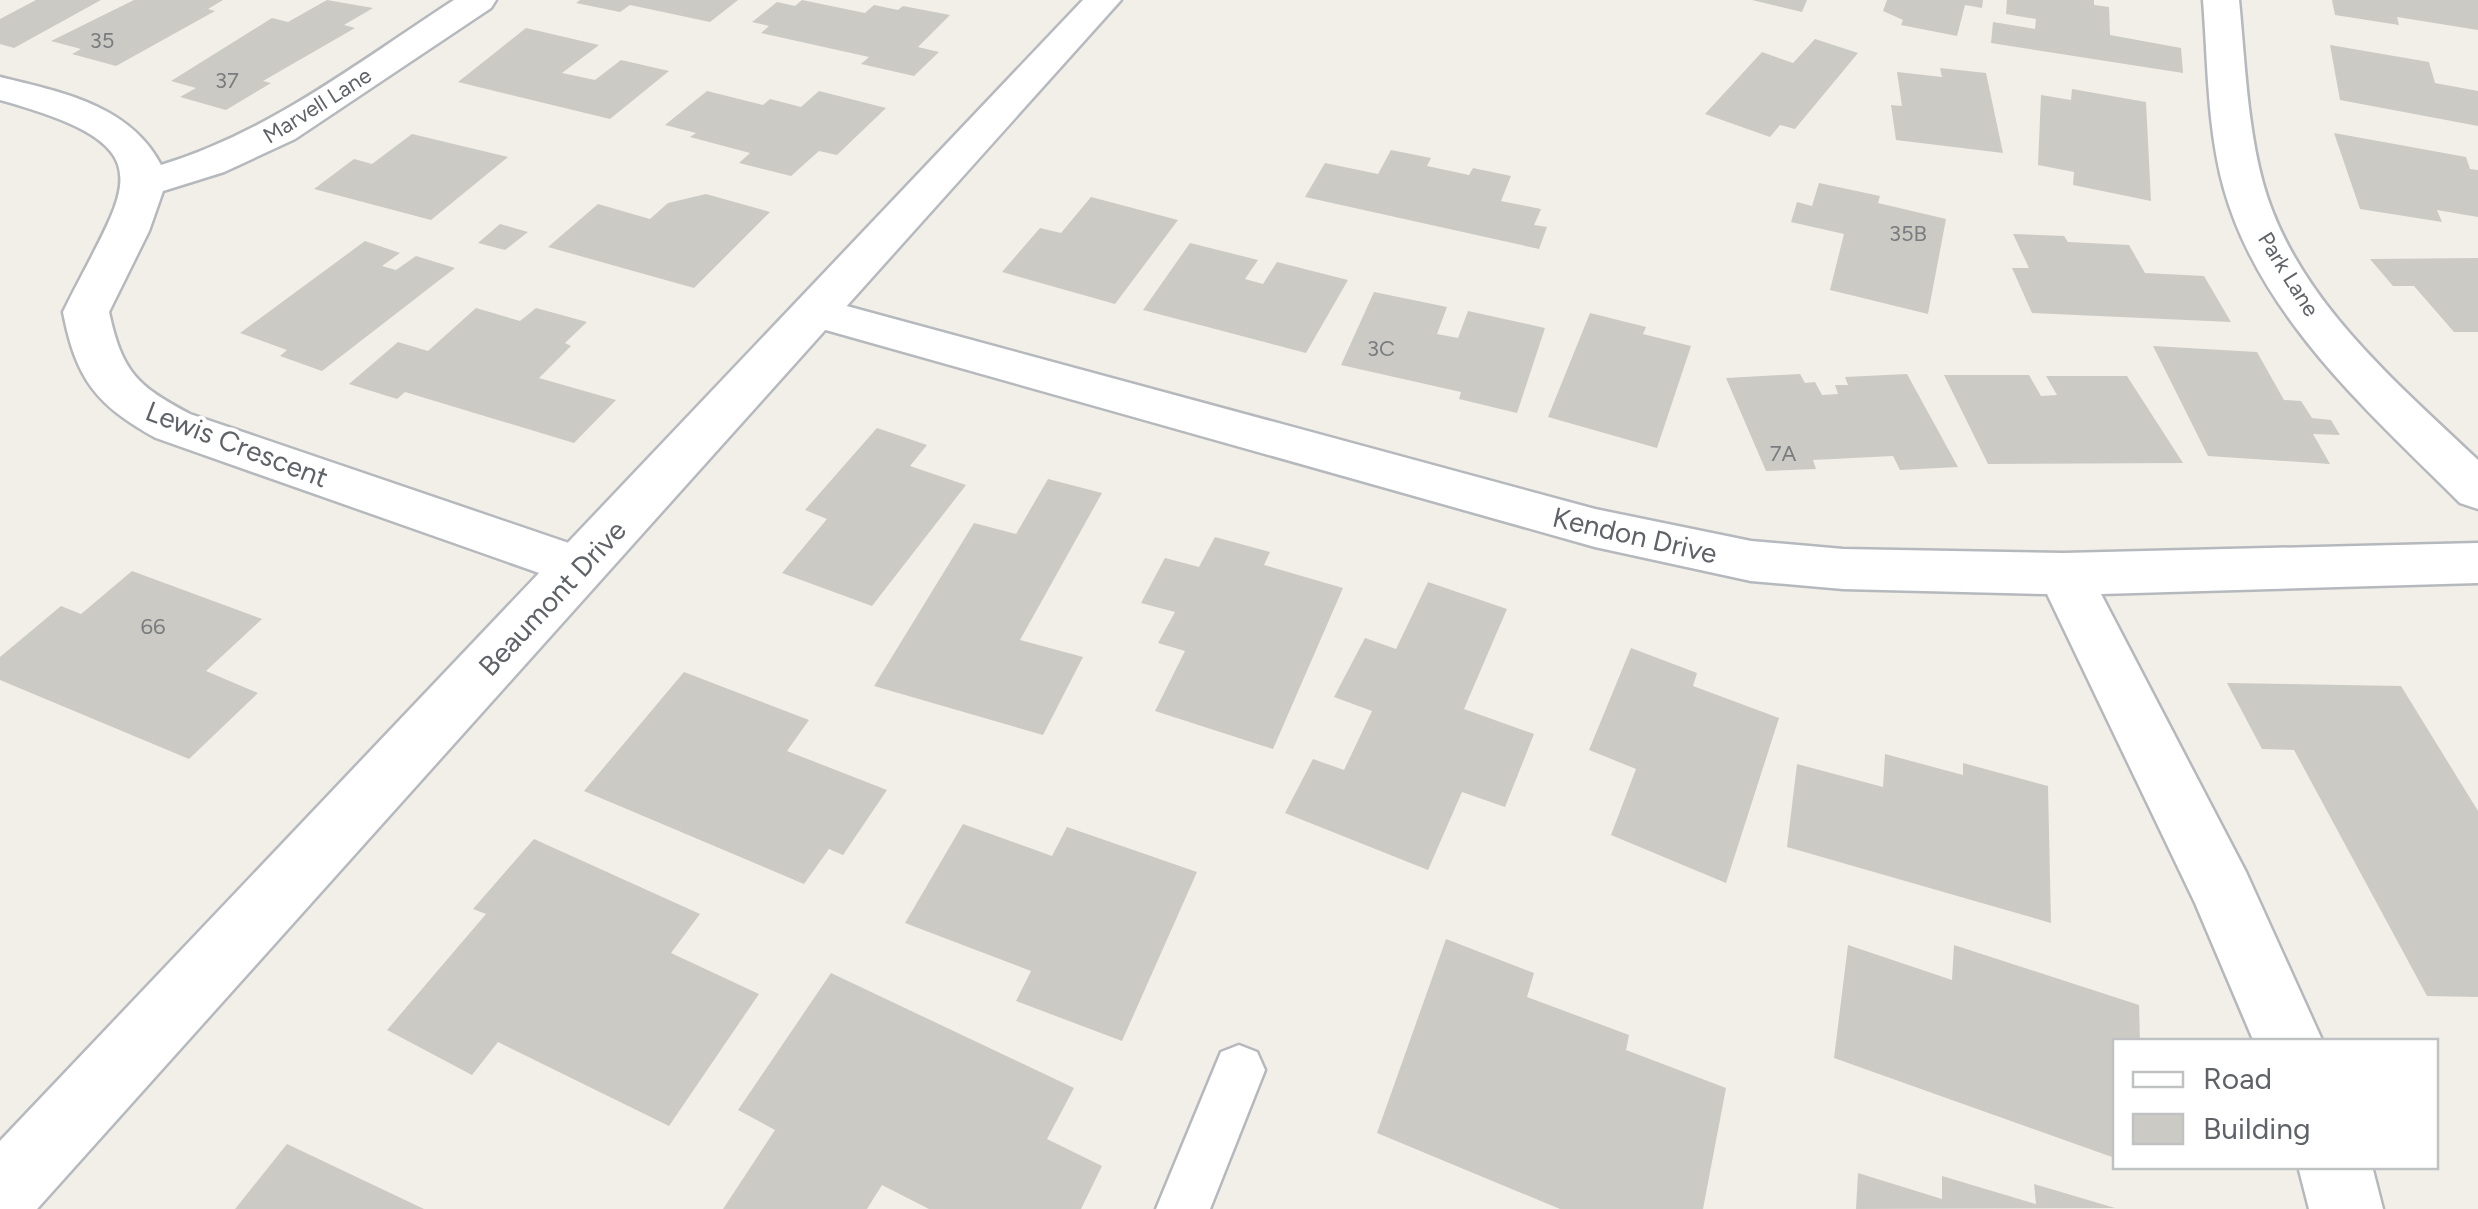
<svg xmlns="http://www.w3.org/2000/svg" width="2478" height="1209" viewBox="0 0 2478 1209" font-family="Figtree,sans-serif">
  <rect width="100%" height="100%" fill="#f1efe8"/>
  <g fill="#cccac5">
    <path d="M36,0H101L14,48L0,44V19Z"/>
    <path d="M134,0H223L208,9L215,11L116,66L72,54L81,49L51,41Z"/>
    <path d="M327,0L373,8L344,25L355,28L263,81L271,83L226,110L180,97L196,88L171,81L272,18L288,22Z"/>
    <path d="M580,0H738L710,22L630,5L620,12L576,3Z"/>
    <path d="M802,0L865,13L874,5L898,10L903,6L950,15L918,47L939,52L914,76L861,64L869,57L761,33L769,26L752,22L777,2L795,6Z"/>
    <path d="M1752,0H1807L1802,12Z"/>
    <path d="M1887,0H1983L1982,8L1965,5L1957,36L1901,25L1903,20L1883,11Z"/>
    <path d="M2007,0H2094V5L2109,7L2110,35L2181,48L2183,73L1991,43L1993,22L2035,29L2036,19L2006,14Z"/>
    <path d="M2332,0H2478V30L2397,17L2399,25L2335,15Z"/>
    <path d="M526,28L599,45L562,73L595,80L621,60L669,71L610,119L458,82Z"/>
    <path d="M1815,39L1858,53L1795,129L1780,125L1770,137L1705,114L1762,52L1793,63Z"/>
    <path d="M2330,45L2429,62L2435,83L2478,91V126L2340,100Z"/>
    <path d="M1940,68L1986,73L2003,153L1896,140L1891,105L1902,106L1897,72L1942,77Z"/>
    <path d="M2072,89L2146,102L2151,201L2073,185L2074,172L2038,165L2041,95L2071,100Z"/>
    <path d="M707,91L763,105L770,99L801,107L819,91L886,108L837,155L819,151L791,176L739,163L750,153L690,137L696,133L665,125Z"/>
    <path d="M2334,133L2466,157L2470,169L2478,170V217L2437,210L2442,222L2360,209Z"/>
    <path d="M412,134L508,157L431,220L314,189L354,159L372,164Z"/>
    <path d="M1391,150L1431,158L1427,166L1469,175L1473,168L1511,176L1501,201L1541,209L1534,225L1547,227L1539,249L1305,197L1325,163L1378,174Z"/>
    <path d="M1819,183L1880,196L1878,203L1946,219L1928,314L1830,290L1844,234L1791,222L1797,202L1812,206Z"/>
    <path d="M706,194L770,212L694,288L548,247L598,204L650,219L668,203Z"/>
    <path d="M1091,197L1178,220L1115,304L1002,272L1040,228L1061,233Z"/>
    <path d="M500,224L528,232L505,250L478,243Z"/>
    <path d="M2013,234L2064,236L2068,242L2129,245L2145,273L2204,276L2231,322L2032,313L2012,268H2029Z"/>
    <path d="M365,241L400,253L382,266L396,270L416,256L455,268L322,371L280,356L287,350L240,333Z"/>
    <path d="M1190,243L1258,260L1245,279L1263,284L1277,262L1348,280L1306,353L1143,310Z"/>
    <path d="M2478,258V332H2454L2414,286H2393L2370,259Z"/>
    <path d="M1374,292L1447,307L1437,334L1458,338L1468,311L1545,328L1517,413L1459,399L1461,392L1341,365Z"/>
    <path d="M476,308L520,321L536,308L587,322L565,343L571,346L539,378L616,400L574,443L405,392L397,399L349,384L398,342L428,351Z"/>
    <path d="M1590,313L1646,327L1643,334L1691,346L1657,448L1548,417Z"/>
    <path d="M2153,346L2257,352L2284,400L2301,401L2312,418L2331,420L2340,435L2313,434L2330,464L2208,456Z"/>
    <path d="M1800,374L1805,383L1815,382L1822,395L1838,394L1835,385H1848L1845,377L1907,374L1958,467L1900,470L1893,456L1813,460L1816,469L1766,471L1726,378Z"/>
    <path d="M1944,375H2029L2041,396L2057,395L2046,376H2127L2183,463L1988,464Z"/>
    <path d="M877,428L927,445L910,466L966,485L872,606L782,573L827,519L805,510Z"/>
    <path d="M1048,479L1102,493L1020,640L1083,657L1043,735L874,686L974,523L1016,534Z"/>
    <path d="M1215,537L1270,552L1264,565L1343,588L1273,749L1155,711L1185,651L1158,643L1175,612L1141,603L1165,558L1199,567Z"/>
    <path d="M132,571L262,619L206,671L258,693L189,759L0,680V657L61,606L81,614Z"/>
    <path d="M1428,582L1507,609L1464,709L1534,734L1505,807L1462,792L1428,870L1285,813L1313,759L1344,770L1372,711L1334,697L1365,638L1396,649Z"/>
    <path d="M1631,648L1697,673L1693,686L1779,718L1726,883L1611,835L1636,769L1589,750Z"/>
    <path d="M684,672L809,720L787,751L887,790L843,855L829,849L804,884L584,791Z"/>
    <path d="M2227,683L2401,686L2478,811V997L2427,996L2294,750L2262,749Z"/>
    <path d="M1885,754L1963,775V763L2048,786L2051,923L1787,847L1797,764L1883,787Z"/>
    <path d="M963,824L1052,856L1067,827L1197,872L1122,1041L1016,1001L1031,971L905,923Z"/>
    <path d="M534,839L700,914L671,953L759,994L669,1126L498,1042L472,1075L387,1030L486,914L473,909Z"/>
    <path d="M1446,939L1534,973L1527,997L1629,1035L1626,1050L1726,1088L1703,1209H1560L1377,1133Z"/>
    <path d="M1848,945L1952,980L1954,945L2139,1005L2140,1042H2116L2112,1157L1834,1058Z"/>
    <path d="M831,973L1074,1088L1047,1139L1102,1166L1081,1209H929L882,1185L867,1209H723L775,1130L738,1110Z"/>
    <path d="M287,1144L424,1209H235Z"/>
    <path d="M1858,1173L1942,1199V1176L2036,1204L2034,1184L2115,1208L1856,1209Z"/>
  </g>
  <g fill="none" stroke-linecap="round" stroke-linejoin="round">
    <g stroke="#b5b8bc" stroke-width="5">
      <path id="lane" d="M1239,1045L1257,1052L1265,1070L1210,1209H1156L1221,1052Z"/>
    </g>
    <g stroke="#b5b8bc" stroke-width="5">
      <g id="street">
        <path d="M454,0H496L491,8L295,139L224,172L163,191L149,231L109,312C122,372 137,386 190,414L598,553L606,567L598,581L579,587L156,438C96,405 76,379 63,312C126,184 174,148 0,100V77C61,92 130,105 161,165C270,132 360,61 454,0Z"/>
        <path d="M2203,0H2239C2245,61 2247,124 2263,183C2295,298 2395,381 2478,460V509L2460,503C2370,413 2260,317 2224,189C2207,128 2208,63 2203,0Z"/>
        <path d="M817,298L1595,509L1751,541L1843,549L2064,553L2478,543V583L2101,594L2246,872L2323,1042H2254L2195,903L2047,594L1843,589L1751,581L1595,547L801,323L794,313L801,303Z"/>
        <path d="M2298,1166H2372L2383,1209H2309Z"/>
      </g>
    </g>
    <g stroke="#b6babf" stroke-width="5">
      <path id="secondary" d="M1083,0H1121L37,1209H0V1141Z"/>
    </g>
    <use href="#lane" fill="#fff" fill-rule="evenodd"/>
    <use href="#street" fill="#fff" fill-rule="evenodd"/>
    <use href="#secondary" fill="#fff" fill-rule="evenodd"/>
  </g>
  <g text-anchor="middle" stroke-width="8" stroke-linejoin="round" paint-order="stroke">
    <g font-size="22" fill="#7a7d7f">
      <text x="102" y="48">35</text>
      <text x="227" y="88">37</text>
      <text x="1908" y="241">35B</text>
      <text x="1381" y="356">3C</text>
      <text x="1783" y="461">7A</text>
      <text x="153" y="634">66</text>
    </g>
    <g font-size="22" fill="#5f6368" stroke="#fff">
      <text transform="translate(317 105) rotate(-32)" y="8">Marvell Lane</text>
      <text transform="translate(2289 274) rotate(58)" y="8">Park Lane</text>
    </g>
    <g font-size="28" fill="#5f6368" stroke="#fff">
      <text transform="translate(237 444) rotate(21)" y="10">Lewis Crescent</text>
      <text transform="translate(1635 535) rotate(13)" y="10">Kendon Drive</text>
      <text transform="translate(552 598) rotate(-47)" y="10">Beaumont Drive</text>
    </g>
  </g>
  <rect x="2113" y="1039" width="325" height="130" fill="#ffffff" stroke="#bfc1c3" stroke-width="2.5"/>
  <rect x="2133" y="1072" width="50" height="15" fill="#ffffff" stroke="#bfc1c3" stroke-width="2.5"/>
  <text x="2203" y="1089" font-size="30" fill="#5f6368">Road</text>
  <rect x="2133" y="1114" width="50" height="30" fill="#cccac5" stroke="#bfc1c3" stroke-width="2.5"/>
  <text x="2203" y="1139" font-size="30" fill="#5f6368">Building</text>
</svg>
